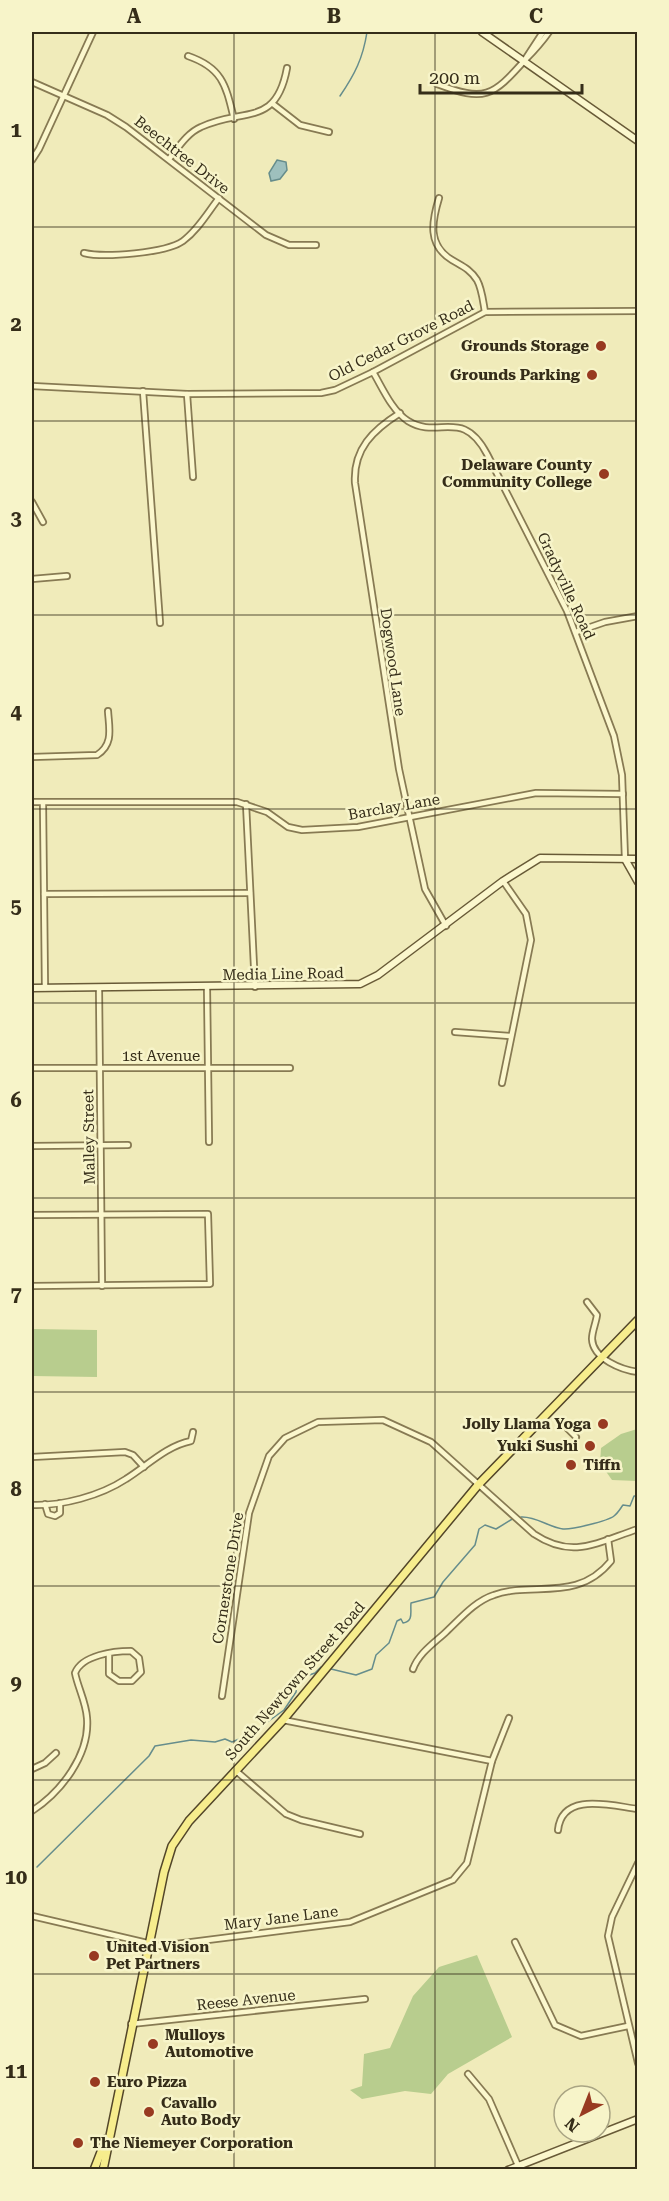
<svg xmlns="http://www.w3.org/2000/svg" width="669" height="2201" viewBox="0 0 669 2201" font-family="'Roboto Serif',serif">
  <rect width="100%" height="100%" fill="#f0ebba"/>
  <g fill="#b8cd8e">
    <path d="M32,1329L97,1330V1377L32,1376Z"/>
    <path d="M637,1429V1481L612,1480L600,1463L601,1448L621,1434Z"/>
    <path d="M477,1955L512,2037L448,2074L431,2094L405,2091L362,2099L350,2090L362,2086L364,2054L390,2048L413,1996L439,1967Z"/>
  </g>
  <path fill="#9ec0bd" stroke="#668d8c" stroke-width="1.5" d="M277,160L286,162L287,170L280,179L271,181L269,173Z"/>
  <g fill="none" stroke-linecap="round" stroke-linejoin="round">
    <g stroke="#668d8c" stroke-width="1.5">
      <path d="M340,96C355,74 363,58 367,32"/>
      <path d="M521,1517C536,1516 548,1527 563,1529C570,1530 608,1521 614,1516C618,1513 620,1509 623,1505L630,1506L634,1496H638"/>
      <path d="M331,1669L356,1675L372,1669L376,1655L389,1643L397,1621L401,1619L403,1623C414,1621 410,1612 411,1603L434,1597L443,1582L475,1545L479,1529L485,1525L496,1529L514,1518"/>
      <path d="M259,1728L284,1710L296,1692L298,1679L315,1673L321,1667"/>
      <path d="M37,1867L149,1756L155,1746L191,1740L215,1742L225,1739L232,1742L254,1733"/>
    </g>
    <g stroke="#877a53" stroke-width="8">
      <g id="street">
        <path d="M188,56C223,68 226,86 234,119"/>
        <path d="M526,58L543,32"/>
        <path d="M32,82L107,115L126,127L266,235L289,245H316"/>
        <path d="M437,84C485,102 492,97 525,60C534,51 542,42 549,32"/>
        <path d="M273,104L300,125L329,132"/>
        <path d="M169,159C178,148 187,133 201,127C243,107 276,128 287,68"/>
        <path d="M32,160L39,149L93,32"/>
        <path d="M439,198C432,221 427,245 452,260C462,266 470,269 477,280C482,289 483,301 485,312"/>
        <path d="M84,253C104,258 166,253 183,241C198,230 208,212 219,198"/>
        <path d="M373,372C382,387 392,411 408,421C439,440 462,407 487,454L567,611L614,736L622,775L625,859"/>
        <path d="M32,386L187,394L321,393L335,390L373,372L485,312L638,311"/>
        <path d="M143,391L160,623"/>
        <path d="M187,394L193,477"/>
        <path d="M400,413C373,430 353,449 355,483L399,769L425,889L446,926"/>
        <path d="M32,502L43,522"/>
        <path d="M32,579L67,576"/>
        <path d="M576,632L605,622L638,616"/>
        <path d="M32,757L97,755C114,744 109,728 108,711"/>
        <path d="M32,802H237L267,812L288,827L302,830L358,827L536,793L623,794"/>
        <path d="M43,803L45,988"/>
        <path d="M246,804L255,987"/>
        <path d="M44,894L250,893"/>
        <path d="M207,987L209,1142"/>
        <path d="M99,988L102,1286"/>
        <path d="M455,1032L510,1036"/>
        <path d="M32,1068H290"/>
        <path d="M502,1083L531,940L526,914L503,881"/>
        <path d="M32,1146L128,1145"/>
        <path d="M32,1215L208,1214L210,1284L32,1286"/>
        <path d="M587,1302L597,1315C596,1323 592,1331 592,1339C593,1359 622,1370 638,1372"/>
        <path d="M563,1424L576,1437"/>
        <path d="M32,1457L125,1452L133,1455L144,1467"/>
        <path d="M45,1504L48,1514L55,1516L60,1513V1503"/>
        <path d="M32,1505C62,1506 100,1496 126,1479C147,1466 166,1446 191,1441L193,1432"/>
        <path d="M413,1669C419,1653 433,1644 446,1632C460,1619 475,1601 494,1595C533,1581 577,1603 611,1561L608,1539"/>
        <path d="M222,1696L249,1513L269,1456L285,1438L318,1422L383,1420L431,1442L534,1534C573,1560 598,1542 638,1529"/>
        <path d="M283,1720L492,1761"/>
        <path d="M32,1769L45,1763L56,1753"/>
        <path d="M235,1770L286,1814L301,1820L360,1834"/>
        <path d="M32,1811C61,1792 90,1755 87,1718C86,1702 78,1688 75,1673C82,1655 114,1651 131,1651L139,1658L141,1672L132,1681H119L109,1674V1655"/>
        <path d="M558,1830C562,1791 612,1806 638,1809"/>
        <path d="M638,1863L612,1917L608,1936L638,2063"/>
        <path d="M32,1916L160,1946L350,1922L453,1880L467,1863L492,1761L509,1718"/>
        <path d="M515,1942L555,2025L581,2036L628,2026"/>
        <path d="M131,2024L365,1999"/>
        <path d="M468,2074L489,2099L520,2170"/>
      </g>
    </g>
    <g stroke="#685a37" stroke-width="9">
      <g id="secondary">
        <path d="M482,32L638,141"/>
        <path d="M625,859L638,882"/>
        <path d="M32,988L360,984L378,975L503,881L540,858L638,859"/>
        <path d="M508,2170L638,2119"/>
      </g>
    </g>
    <g stroke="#534629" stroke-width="10">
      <g id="primary">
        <path d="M94,2170L106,2139"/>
        <path d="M103,2170L164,1872L172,1846L189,1821L283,1720L478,1485L638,1320"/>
      </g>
    </g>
    <use href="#street" stroke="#fbf7cd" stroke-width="4.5"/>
    <use href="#secondary" stroke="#fbf7cd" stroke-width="6"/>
    <use href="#primary" stroke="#f7ed8d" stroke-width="7"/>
  </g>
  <path fill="none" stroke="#352d19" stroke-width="1.5" stroke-opacity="0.55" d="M234,32V2170M435,32V2170M32,227H638M32,421H638M32,615H638M32,809H638M32,1003H638M32,1198H638M32,1392H638M32,1586H638M32,1780H638M32,1974H638"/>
  <g fill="#983a21" stroke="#f7f4c9" stroke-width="2">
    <circle cx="601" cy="346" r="6"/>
    <circle cx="592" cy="375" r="6"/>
    <circle cx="604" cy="474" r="6"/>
    <circle cx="603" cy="1424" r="6"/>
    <circle cx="590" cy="1446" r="6"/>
    <circle cx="571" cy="1465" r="6"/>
    <circle cx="94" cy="1956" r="6"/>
    <circle cx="153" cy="2044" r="6"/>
    <circle cx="95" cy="2082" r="6"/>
    <circle cx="149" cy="2112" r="6"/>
    <circle cx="78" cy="2143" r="6"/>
  </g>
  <g text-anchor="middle" stroke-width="5" stroke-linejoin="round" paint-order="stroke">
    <g font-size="15" fill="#352d19" stroke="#f7f4c9">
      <text transform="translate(182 155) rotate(38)" y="5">Beechtree Drive</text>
      <text transform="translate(401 341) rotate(-27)" y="5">Old Cedar Grove Road</text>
      <text transform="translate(566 586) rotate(65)" y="5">Gradyville Road</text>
      <text transform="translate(393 662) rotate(82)" y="5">Dogwood Lane</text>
      <text transform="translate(394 807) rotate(-10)" y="5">Barclay Lane</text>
      <text transform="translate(283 974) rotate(-1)" y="5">Media Line Road</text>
      <text x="161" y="1061">1st Avenue</text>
      <text transform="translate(89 1137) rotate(-91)" y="5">Malley Street</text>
      <text transform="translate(228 1578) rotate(-81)" y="5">Cornerstone Drive</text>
      <text transform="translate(295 1681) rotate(-49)" y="5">South Newtown Street Road</text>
      <text transform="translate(281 1918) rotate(-7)" y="5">Mary Jane Lane</text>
      <text transform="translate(246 2000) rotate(-6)" y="5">Reese Avenue</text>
    </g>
    <g font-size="15" font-weight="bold" fill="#352d19" stroke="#f7f4c9" text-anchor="start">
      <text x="589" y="351" text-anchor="end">Grounds Storage</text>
      <text x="580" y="380" text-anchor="end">Grounds Parking</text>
      <text x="592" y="470" text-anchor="end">Delaware County<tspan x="592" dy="17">Community College</tspan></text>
      <text x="591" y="1429" text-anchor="end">Jolly Llama Yoga</text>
      <text x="578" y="1451" text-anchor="end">Yuki Sushi</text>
      <text x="583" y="1470">Tiffn</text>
      <text x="106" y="1952">United Vision<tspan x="106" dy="17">Pet Partners</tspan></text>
      <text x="165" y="2040">Mulloys<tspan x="165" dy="17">Automotive</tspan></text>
      <text x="107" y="2087">Euro Pizza</text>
      <text x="161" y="2108">Cavallo<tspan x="161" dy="17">Auto Body</tspan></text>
      <text x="90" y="2148">The Niemeyer Corporation</text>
    </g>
  </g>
  <rect width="669" height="2201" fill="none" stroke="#f7f4c9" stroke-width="66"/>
  <g transform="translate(582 2114) rotate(222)"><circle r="28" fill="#f7f4c9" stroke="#a9a483" stroke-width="1.5"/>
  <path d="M0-4.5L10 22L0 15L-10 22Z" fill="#983a21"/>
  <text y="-9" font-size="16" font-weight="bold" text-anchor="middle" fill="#352d19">N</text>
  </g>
  <path d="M420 84v9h162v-9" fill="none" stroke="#352d19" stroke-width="3"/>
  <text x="429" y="84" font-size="18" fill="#352d19" stroke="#f7f4c9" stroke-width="4.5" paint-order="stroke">200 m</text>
  <rect x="33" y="33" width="603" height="2135" fill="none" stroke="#352d19" stroke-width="2"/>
  <g font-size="20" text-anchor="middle" font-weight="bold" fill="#352d19">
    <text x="134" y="23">A</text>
    <text x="334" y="23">B</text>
    <text x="536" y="23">C</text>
    <text x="16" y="137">1</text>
    <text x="16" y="331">2</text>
    <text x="16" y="525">3</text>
    <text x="16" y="719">4</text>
    <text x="16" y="913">5</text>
    <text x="16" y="1107">6</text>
    <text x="16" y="1301">7</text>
    <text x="16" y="1496">8</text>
    <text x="16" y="1690">9</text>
    <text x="16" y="1884">10</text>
    <text x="16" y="2078">11</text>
  </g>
</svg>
